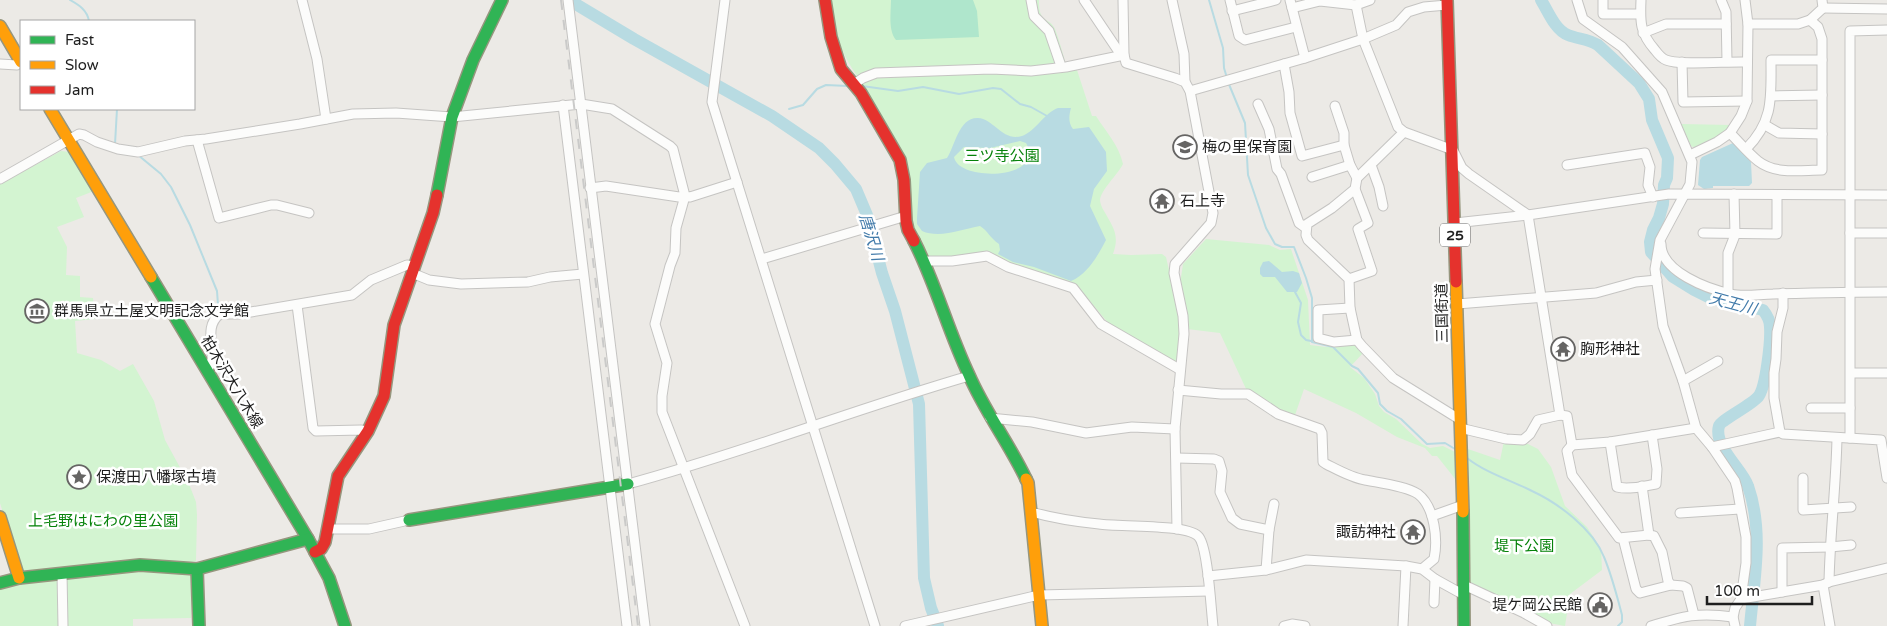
<svg xmlns="http://www.w3.org/2000/svg" width="1887" height="626" viewBox="0 0 1887 626" font-family="'Varela Round','Noto Sans JP',sans-serif">
  <rect width="100%" height="100%" fill="#eceae6"/>
  <g fill="#d3f4d1">
    <path d="M829,0H1039C1038,24 1050,17 1055,29C1060,42 1063,55 1067,68L1076,67L1092,116H1096C1106,132 1119,145 1123,164C1118,174 1101,190 1100,200C1100,203 1102,208 1104,211C1113,227 1120,235 1113,254L1131,255L1162,254L1166,257L1173,287L1180,284L1183,264L1206,239L1269,245L1280,250L1291,249L1308,300L1310,345L1326,347L1357,341L1364,352L1350,367L1364,378L1375,394L1379,406L1384,412L1396,419L1422,444L1430,448L1443,446L1455,452L1456,480L1437,456H1432L1425,448L1397,437L1356,413L1304,389L1295,415L1285,414L1247,391L1220,333L1187,329L1182,294L1174,296L1182,333L1178,361L1171,362L1109,324L1078,287L1012,265L990,254L923,260L910,227L906,181L862,89V83C841,54 835,36 829,0Z"/>
    <path d="M1681,124L1732,125L1725,133L1696,148L1691,146Z"/>
    <path d="M61,151L70,152L94,191L76,198L84,217L57,227L67,247L66,275L80,276V297L93,298L95,319L75,321L77,353L101,360L120,371L133,364L154,401L165,440L189,484L196,502L197,515L196,561L191,562V618L133,619V626H0V588L21,572L0,503V184Z"/>
    <path d="M1504,441L1511,444H1528L1538,449L1551,467L1565,506L1587,527L1601,549L1602,570L1570,594L1565,626L1549,623L1533,612L1469,582L1465,448L1500,460Z"/>
  </g>
  <path fill="#afe6cc" d="M891,0H973L977,11L979,37L896,40C888,30 891,13 891,0Z"/>
  <g fill="#b8dbe2" fill-rule="evenodd">
    <path d="M1058,108H1071C1069,115 1068,123 1073,129L1089,127L1106,152L1107,171L1094,189L1090,206L1106,240C1098,255 1088,274 1071,281L1034,267L1013,262L998,254L1000,250L999,244C990,238 988,231 980,226C962,229 940,239 922,231L917,224V218L920,172L927,163L947,158C955,146 959,117 978,118C994,119 1003,142 1022,136C1036,131 1044,113 1058,108ZM1020,141L1026,143C1047,180 958,182 954,157L964,147L990,148Z"/>
    <path d="M1733,143L1751,162L1752,183L1749,186H1713V188L1704,189L1698,185L1700,160L1702,157Z"/>
    <path d="M1269,261L1282,272L1293,271L1299,273L1302,283L1297,292H1287L1275,277H1263L1260,274V268L1263,262Z"/>
  </g>
  <g fill="none" stroke-linecap="round" stroke-linejoin="round">
    <g stroke="#b8dbe2" stroke-width="2">
      <path d="M70,0C79,5 87,10 89,21"/>
      <path d="M1209,0L1223,48L1224,68L1227,78"/>
      <path d="M1228,82L1245,123L1248,175L1266,228L1275,244L1282,247H1294L1306,278L1312,298V342L1333,347L1352,366L1358,369L1378,393L1380,404L1387,411L1401,419L1427,444L1445,443L1455,449"/>
      <path d="M862,86L898,91L923,87L959,94L993,88L1001,89L1020,104L1031,107L1047,116"/>
      <path d="M789,109L803,105L817,89L826,85L848,86"/>
      <path d="M115,144L117,109"/>
      <path d="M138,155L161,174L171,187L190,225L217,291L218,305L212,317"/>
      <path d="M1295,292L1301,303L1298,322L1301,335L1306,340L1311,341"/>
      <path d="M1467,458C1486,473 1510,480 1532,491C1558,503 1593,529 1604,557C1612,576 1617,596 1622,615V622L1618,626"/>
    </g>
    <g stroke="#b8dbe2" stroke-width="12">
      <path d="M569,0L634,39L772,116L819,148L835,164L856,189L867,215L882,273L895,311L919,404L924,578L931,608L938,626"/>
      <path d="M1541,0C1548,11 1555,30 1568,35C1578,39 1588,39 1598,45L1639,83L1649,99L1652,120L1668,158L1667,178L1664,185L1663,204L1659,218L1653,230L1650,242L1651,252L1673,277L1694,290L1710,298L1763,310C1767,315 1770,320 1770,327C1771,340 1766,388 1758,397C1750,406 1721,420 1719,426C1713,446 1743,470 1748,486C1764,532 1754,580 1750,626"/>
    </g>
    <g stroke="#c5c4c2" stroke-width="11">
      <g id="street">
        <path d="M302,0L317,59L326,119"/>
        <path d="M568,0L645,626"/>
        <path d="M725,0L712,102L875,626"/>
        <path d="M1031,0L1034,16L1049,31L1061,66"/>
        <path d="M1084,0L1121,55"/>
        <path d="M1123,0L1124,55L1126,63L1175,78L1185,82L1190,91L1213,213L1211,223L1175,264L1174,273L1183,316L1184,334L1175,429L1177,529"/>
        <path d="M1172,0L1184,54L1185,82"/>
        <path d="M1230,0L1239,36L1245,40L1296,27"/>
        <path d="M1290,0L1305,58"/>
        <path d="M1577,0L1583,19L1622,47L1662,92L1692,162L1690,184L1660,240L1655,269L1663,326L1683,381L1696,428"/>
        <path d="M1603,0V14H1640"/>
        <path d="M1641,0C1640,22 1640,33 1655,50C1658,54 1661,58 1666,60C1680,66 1729,61 1747,62"/>
        <path d="M1721,0L1726,12L1727,61"/>
        <path d="M1356,5L1363,39L1398,127L1404,132L1453,150L1462,168L1469,174L1528,215L1560,415L1567,416L1572,445L1610,442L1696,428L1712,447L1735,481L1737,488L1746,537V563L1741,599L1735,608L1733,617L1735,626"/>
        <path d="M1292,8L1320,1L1356,5L1370,0"/>
        <path d="M1823,8L1887,9"/>
        <path d="M1232,11L1276,0"/>
        <path d="M1748,24H1798L1810,20L1823,8L1822,0"/>
        <path d="M1643,33L1666,24H1726"/>
        <path d="M1682,62L1683,102L1747,101"/>
        <path d="M0,64L17,65L21,62"/>
        <path d="M1284,64L1289,92L1290,113L1302,156L1344,145"/>
        <path d="M854,84L863,78L876,73L991,69L1031,71L1066,67L1124,55"/>
        <path d="M1190,91L1305,58L1363,39L1396,25L1408,12L1424,7L1447,5"/>
        <path d="M1771,96L1822,95"/>
        <path d="M1258,104L1269,129L1277,169L1281,174L1299,223L1306,228"/>
        <path d="M563,105L627,626"/>
        <path d="M1335,106L1344,133V145L1350,165L1357,178"/>
        <path d="M1765,125L1779,133L1822,134"/>
        <path d="M1404,132L1357,178L1355,189L1332,208L1307,224L1306,235L1308,240L1349,279L1350,308L1357,340L1362,346L1393,378L1459,419"/>
        <path d="M1730,133C1739,142 1748,153 1758,161C1776,175 1801,170 1822,170V39L1818,27L1810,20"/>
        <path d="M197,140L219,218L271,205H277L309,213"/>
        <path d="M1746,149C1774,121 1771,97 1771,60H1822"/>
        <path d="M1690,155L1717,142L1730,133L1741,116L1747,101L1748,24L1745,0"/>
        <path d="M1371,165L1379,187L1383,206"/>
        <path d="M1567,165L1645,153L1650,167L1648,185L1653,197"/>
        <path d="M1312,177L1350,165"/>
        <path d="M0,179L79,134L84,135L97,142L118,149L138,152L185,141L206,139L300,124L353,114L396,113L452,117L581,104L612,109L670,146L673,149L685,196L690,197L737,182"/>
        <path d="M590,188L606,186L679,197L685,196L676,228L675,253L670,266L655,324L667,363L662,396V412L745,626"/>
        <path d="M1455,223L1528,215L1669,194L1887,195"/>
        <path d="M1703,233L1777,234V195"/>
        <path d="M1850,233H1887"/>
        <path d="M1661,244C1661,272 1708,289 1731,294C1743,297 1760,294 1773,294C1811,293 1849,292 1887,292"/>
        <path d="M762,259L906,216"/>
        <path d="M924,261H952L987,256L1008,267L1073,288L1101,324L1179,369"/>
        <path d="M412,273L429,280L461,284L528,282L550,277L583,274"/>
        <path d="M1349,279L1372,271L1358,229L1368,223L1355,189"/>
        <path d="M1728,293V253L1735,235L1734,194"/>
        <path d="M1783,293V308L1777,332L1776,359L1774,373V398L1780,432L1783,434L1881,440L1887,478"/>
        <path d="M1457,304L1596,293L1636,282L1657,280"/>
        <path d="M297,305L313,428L316,431L361,430L368,431"/>
        <path d="M1350,308L1318,310V338L1334,342L1357,340"/>
        <path d="M207,370C221,356 200,329 220,314H239L352,295L371,280L407,265L415,266"/>
        <path d="M1851,373H1887"/>
        <path d="M1683,381L1718,361"/>
        <path d="M1178,390L1221,394H1248L1278,414L1320,429L1322,433L1323,462L1326,464C1338,470 1352,478 1365,480C1380,483 1406,486 1418,494C1435,507 1438,540 1434,559L1422,569"/>
        <path d="M1811,408H1850"/>
        <path d="M990,418L1032,422L1086,433L1132,427L1175,429"/>
        <path d="M1460,428L1506,439L1523,440L1530,434L1538,420L1560,415"/>
        <path d="M1850,438V31L1887,30"/>
        <path d="M1610,442L1617,487C1630,490 1644,486 1656,484L1657,469L1652,435"/>
        <path d="M1572,445L1567,451L1572,475L1619,538L1649,535L1654,536L1662,552L1668,581L1671,585L1683,586L1687,588L1694,615"/>
        <path d="M1712,447L1780,432"/>
        <path d="M1177,458L1214,459L1219,461L1222,471L1220,492L1232,518L1240,524L1269,530"/>
        <path d="M1803,478V510L1851,507"/>
        <path d="M628,484C743,453 855,409 969,376"/>
        <path d="M1642,486L1649,535"/>
        <path d="M1031,512C1053,518 1077,522 1099,524C1119,527 1185,524 1198,536C1208,545 1211,610 1213,626"/>
        <path d="M1680,513L1740,509"/>
        <path d="M1432,516L1463,505"/>
        <path d="M328,529H369L409,520"/>
        <path d="M1623,538L1636,589L1640,593L1671,585"/>
        <path d="M1266,570L1269,530L1274,504"/>
        <path d="M62,573L63,626"/>
        <path d="M1208,576L1266,570L1306,560L1406,566L1422,569L1435,579L1464,595"/>
        <path d="M1829,582C1830,534 1836,486 1837,438"/>
        <path d="M1464,585L1524,613L1547,626"/>
        <path d="M1823,585L1830,626"/>
        <path d="M1782,592V548L1830,547L1851,545"/>
        <path d="M1741,599L1823,585L1829,582L1887,568"/>
        <path d="M1434,603L1435,579"/>
        <path d="M905,626L1039,595L1209,591"/>
        <path d="M1284,626L1292,624L1305,626"/>
        <path d="M1403,626L1406,566"/>
        <path d="M1651,626C1683,616 1699,612 1733,617"/>
      </g>
    </g>
    <g stroke="#96967e" stroke-width="14">
      <g id="fast">
        <path d="M437,195L452,117L473,60L502,0"/>
        <path d="M914,241C936,284 948,331 969,375C985,412 1009,443 1026,479"/>
        <path d="M151,277L308,539L329,578L345,626"/>
        <path d="M1463,512L1464,626"/>
        <path d="M409,520L628,484"/>
        <path d="M197,569L199,626"/>
        <path d="M0,583L19,578L140,565L197,569L308,539"/>
      </g>
    </g>
    <g stroke="#96967e" stroke-width="14">
      <g id="slow">
        <path d="M0,26L21,62"/>
        <path d="M50,109L151,277"/>
        <path d="M1456,282L1463,512"/>
        <path d="M1026,479L1028,483L1042,626"/>
        <path d="M0,517L19,578"/>
      </g>
    </g>
    <g stroke="#96967e" stroke-width="14">
      <g id="jam">
        <path d="M825,0L831,37L841,69L861,93L900,160L904,180L906,221L908,230L914,241"/>
        <path d="M1447,0L1456,282"/>
        <path d="M315,552L321,549L325,542L338,476L368,431L384,396L394,325L433,213L437,195"/>
      </g>
    </g>
    <use href="#street" stroke="#fcfcfb" stroke-width="9"/>
    <use href="#fast" stroke="#30b455" stroke-width="11"/>
    <use href="#slow" stroke="#ff9f0a" stroke-width="11"/>
    <use href="#jam" stroke="#e5322d" stroke-width="11"/>
    <path stroke="#cacac9" stroke-width="2" stroke-dasharray="10 10" stroke-linecap="butt" d="M561,0L638,626"/>
  </g>
  <defs>
    <g id="school-ring" transform="scale(1.25)"><circle r="9.5" fill="#fff" stroke="#666564" stroke-width="1.5"/><path d="M0-5L7-2L0 1L-7-2ZM-4 1L0 2.5L4 1V4Q0 6-4 4Z" fill="#666564"/></g>
    <g id="temple-ring" transform="scale(1.25)"><circle r="9.5" fill="#fff" stroke="#666564" stroke-width="1.5"/><path d="M0-6L5-2H3V0L6.5 2.5H4V6H1.5V3h-3V6H-4V2.5H-6.5L-3 0V-2H-5Z" fill="#666564"/></g>
    <g id="museum-ring" transform="scale(1.25)"><circle r="9.5" fill="#fff" stroke="#666564" stroke-width="1.5"/><path d="M0-6L6-3V-2H-6V-3ZM-5-1h2V3h-2ZM-1-1h2V3h-2ZM3-1h2V3H3ZM-6 4H6V6H-6Z" fill="#666564"/></g>
    <g id="sight-ring" transform="scale(1.25)"><circle r="9.5" fill="#fff" stroke="#666564" stroke-width="1.5"/><path d="M0-6L1.8-2.2L6-1.7L2.9 1.2L3.7 5.4L0 3.3L-3.7 5.4L-2.9 1.2L-6-1.7L-1.8-2.2Z" fill="#666564"/></g>
    <g id="civic-ring" transform="scale(1.25)"><circle r="9.5" fill="#fff" stroke="#666564" stroke-width="1.5"/><path d="M-.6-6.5H3V-4.5H.6V-3L4-1V1h2V6H-6V1h2V-1L-.6-3ZM-1.2 2.5V6h2.4V2.5Z" fill="#666564"/></g>
  </defs>
  <g fill-rule="evenodd">
    <use href="#school-ring" x="1185" y="147"/>
    <use href="#temple-ring" x="1162" y="201"/>
    <use href="#museum-ring" x="37" y="311"/>
    <use href="#temple-ring" x="1563" y="349"/>
    <use href="#sight-ring" x="79" y="477"/>
    <use href="#temple-ring" x="1413" y="532"/>
    <use href="#civic-ring" x="1600" y="605"/>
  </g>
  <g text-anchor="middle" stroke-width="5" stroke-linejoin="round" paint-order="stroke">
    <rect fill="#fff" stroke="#626262" stroke-width="1" x="1440" y="223.5" width="30" height="23" rx="4"/>
    <g font-size="14" font-weight="bold" fill="#1e1e1e">
      <text x="1455" y="240">25</text>
    </g>
    <g font-size="15" fill="#1e1e1e" stroke="#fff" text-anchor="start">
      <text x="1202" y="152">梅の里保育園</text>
      <text x="1180" y="206">石上寺</text>
      <text x="54" y="316">群馬県立土屋文明記念文学館</text>
      <text x="1580" y="354">胸形神社</text>
      <text x="96" y="482">保渡田八幡塚古墳</text>
      <text x="1396" y="537" text-anchor="end">諏訪神社</text>
      <text x="1582" y="610" text-anchor="end">堤ケ岡公民館</text>
    </g>
    <g font-size="15" fill="#06820a" stroke="#fff">
      <text x="1002" y="161">三ツ寺公園</text>
      <text x="103" y="526">上毛野はにわの里公園</text>
      <text x="1524" y="551">堤下公園</text>
    </g>
    <g font-size="15" fill="#1e1e1e" stroke="#fff">
      <text transform="translate(1442 313) rotate(-91)" y="5">三国街道</text>
      <text transform="translate(232 382) rotate(59)" y="5">柏木沢大八木線</text>
    </g>
    <g font-size="16" font-style="italic" fill="#427baa" stroke="#fff">
      <text transform="translate(872 237) rotate(73)" y="6">唐沢川</text>
      <text transform="translate(1733 303) rotate(15)" y="6">天王川</text>
    </g>
  </g>
  <rect x="20" y="20" width="175" height="90" fill="#ffffff" stroke="#a5a5a5"/>
  <rect x="30" y="36" width="25" height="8" fill="#30b455" stroke="#a5a5a5"/>
  <text x="65" y="45" font-size="15" fill="#1e1e1e">Fast</text>
  <rect x="30" y="61" width="25" height="8" fill="#ff9f0a" stroke="#a5a5a5"/>
  <text x="65" y="70" font-size="15" fill="#1e1e1e">Slow</text>
  <rect x="30" y="86" width="25" height="8" fill="#e5322d" stroke="#a5a5a5"/>
  <text x="65" y="95" font-size="15" fill="#1e1e1e">Jam</text>
  <path d="M1707 596v8h105v-8" fill="none" stroke="#1e1e1e" stroke-width="2.5"/>
  <text x="1714" y="596" font-size="15" fill="#1e1e1e" stroke="#ffffff" stroke-width="4" paint-order="stroke">100 m</text>
</svg>
